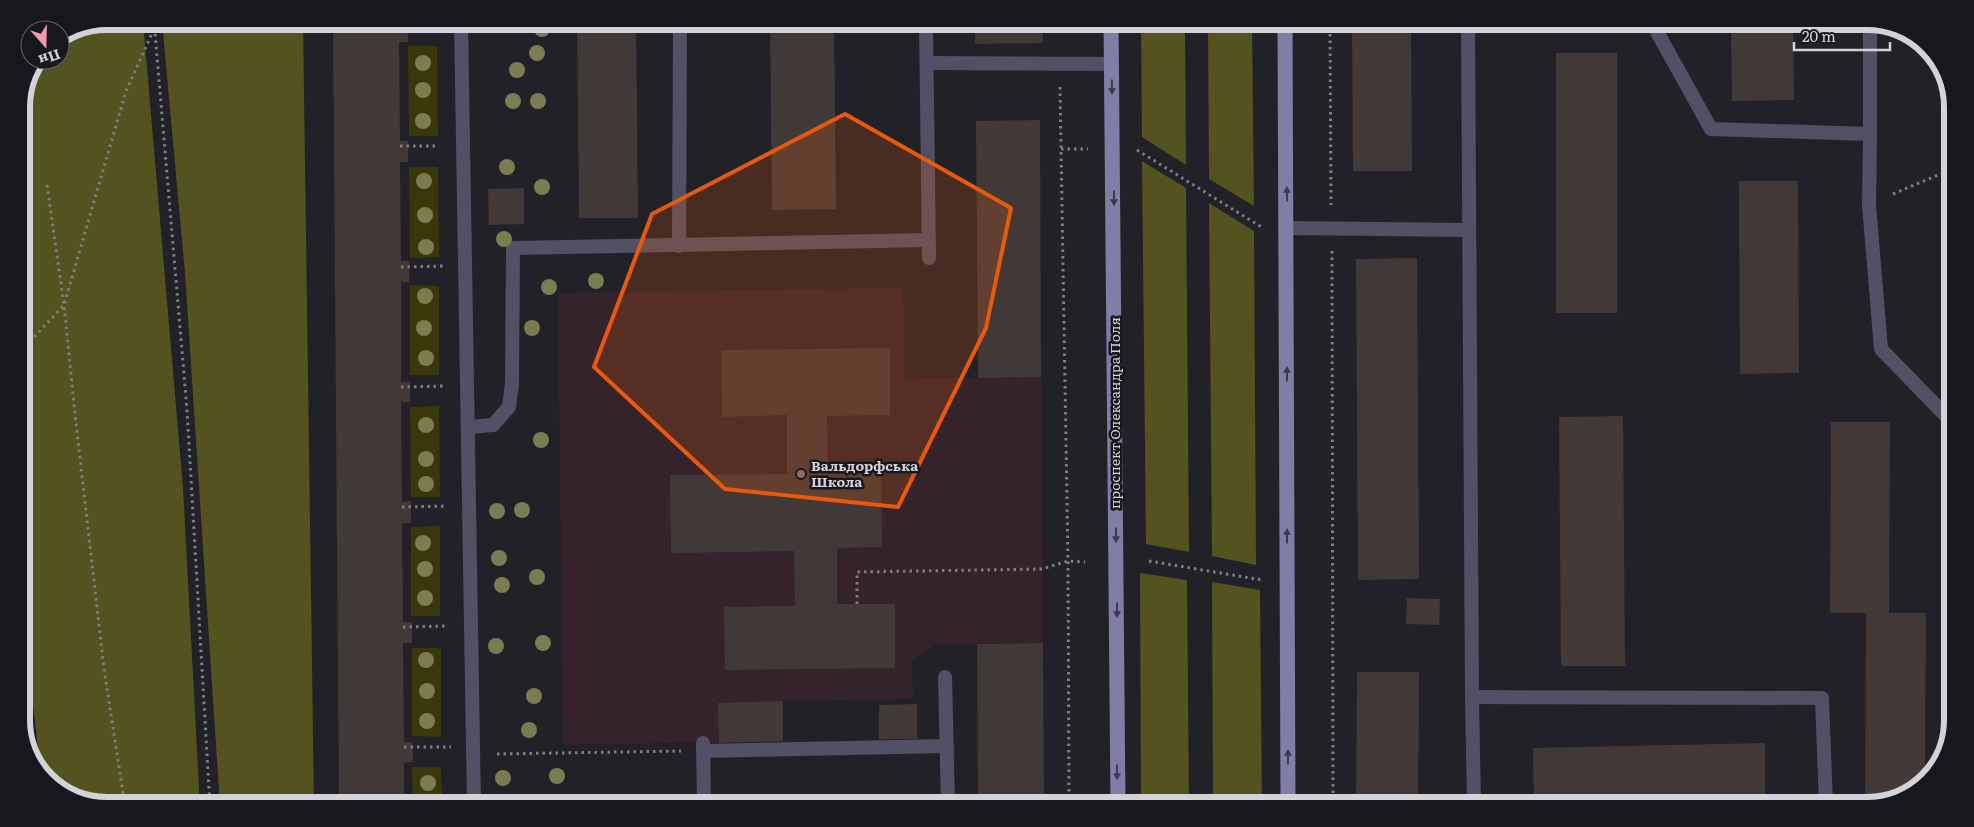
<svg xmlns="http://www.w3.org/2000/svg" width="1974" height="827" viewBox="0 0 1974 827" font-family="Literata,serif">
  <rect width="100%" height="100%" fill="#212127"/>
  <path fill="#34232b" d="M903,288L905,379L1041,377L1043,643L934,644L912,661L913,699L783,701V741L563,745L558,293Z"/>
  <g fill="#38380b">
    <path d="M408,46H437L438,136H409Z"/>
    <path d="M409,167H438L439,257L410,258Z"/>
    <path d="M410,285L439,286V375H410Z"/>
    <path d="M439,406L440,497H411L410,407Z"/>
    <path d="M440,526V616H411V527Z"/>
    <path d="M412,648H441V737L412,736Z"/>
    <path d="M412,767H441L442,806H413Z"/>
  </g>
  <g fill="#52531e">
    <path d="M107,21H143L183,488L200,806H107L74,799L41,774L21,600V101L40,60H60V37L74,28Z"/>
    <path d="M162,21H303L314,806H220L185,273Z"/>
    <path d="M1141,21H1185L1186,165L1142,137Z"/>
    <path d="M1208,21H1252L1254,206L1209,179Z"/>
    <path d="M1142,161L1186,188L1189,552L1146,544Z"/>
    <path d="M1209,203L1254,231L1256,565L1212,556Z"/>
    <path d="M1140,573L1187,580L1189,806H1141Z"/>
    <path d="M1212,582L1260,590L1262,806H1213Z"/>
  </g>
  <g fill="#413937">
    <path d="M333,21H408V42H399L400,141H408V162H400L401,261H409V282H401V382L410,381V402H401L402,502L411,501V523H402L403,622H412V643H403L404,742H412L413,762L404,763V806H339Z"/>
    <path d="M577,21H636L638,218H579Z"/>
    <path d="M770,21H834L836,209L772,210Z"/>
    <path d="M975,21H1042L1043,43L975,44Z"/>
    <path d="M1352,21H1411L1412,171H1353Z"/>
    <path d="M1731,21H1793L1794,100L1732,101Z"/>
    <rect x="1556" y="53" width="61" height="260"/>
    <path d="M1040,120L1041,377L978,378L976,121Z"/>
    <path d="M1739,181H1798L1799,373L1740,374Z"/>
    <path d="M524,188V224L489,225L488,189Z"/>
    <path d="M1945,199H1952L1951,216Z"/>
    <path d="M1417,258L1419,579L1358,580L1356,259Z"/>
    <path d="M890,348V415L827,416L828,474L881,473L882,547L837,548V604H895V668L725,670L724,607L795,606L794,551L671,553L670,475L787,474V415L722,417L721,350Z"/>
    <path d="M1623,416L1625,666H1561L1559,417Z"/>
    <path d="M1831,422H1890L1889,613H1926L1925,778L1915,791L1874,804H1865L1866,613H1830Z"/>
    <path d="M1407,598L1440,599L1439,625L1406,624Z"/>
    <path d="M1043,643L1044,806H978L977,644Z"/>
    <path d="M1357,672H1419L1418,806H1356Z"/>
    <path d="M783,701V741L719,743L718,703Z"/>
    <path d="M917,704V739H879V705Z"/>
    <path d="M1765,743V806H1534L1533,748Z"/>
  </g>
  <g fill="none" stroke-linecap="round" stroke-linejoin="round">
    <g stroke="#7e7e83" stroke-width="3" stroke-dasharray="2.5 4" stroke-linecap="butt">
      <path d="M154,21L187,410L210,806"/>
      <path d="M1330,21L1331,205"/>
      <path d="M399,26H438"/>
      <path d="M1060,87L1068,561L1069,806"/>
      <path d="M400,146H439"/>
      <path d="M1061,149H1088"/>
      <path d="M1137,150L1263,228"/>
      <path d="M47,185L64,305L75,414L104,669L125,806"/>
      <path d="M1893,194L1952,169"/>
      <path d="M1332,251L1333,806"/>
      <path d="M401,267L443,266"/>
      <path d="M21,351L64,305L126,91L154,29"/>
      <path d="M401,387L443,386"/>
      <path d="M402,507L447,506"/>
      <path d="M1149,561L1262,580"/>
      <path d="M857,604V572L1042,569L1068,561L1085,562"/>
      <path d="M403,627L447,626"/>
      <path d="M21,691L27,741"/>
      <path d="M404,747H451"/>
      <path d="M497,754L681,751"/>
    </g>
    <g stroke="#515064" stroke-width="14">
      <path d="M461,21L474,806"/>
      <path d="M926,21L929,258"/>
      <path d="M1468,21L1472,697L1474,806"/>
      <path d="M1651,21L1711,129L1870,134V22"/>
      <path d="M927,63L1111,64"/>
      <path d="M1870,134L1869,205L1881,349L1950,420"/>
      <path d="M1287,228L1469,230"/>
      <path d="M679,246L680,21"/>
      <path d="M468,427L493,425L509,407L512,384L513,248L929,240"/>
      <path d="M945,677L948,806"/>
      <path d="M1472,697L1822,698L1826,806"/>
      <path d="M703,743L704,806"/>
      <path d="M703,751L947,746"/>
    </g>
    <g stroke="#807da6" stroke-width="15">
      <path d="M1111,21L1118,806"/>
      <path d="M1285,21L1288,806"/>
    </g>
  </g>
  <g fill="#7a7c52">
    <circle cx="542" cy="29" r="8"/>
    <circle cx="537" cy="53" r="8"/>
    <circle cx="423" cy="63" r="8"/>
    <circle cx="517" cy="70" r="8"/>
    <circle cx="423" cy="90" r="8"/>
    <circle cx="513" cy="101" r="8"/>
    <circle cx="538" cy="101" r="8"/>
    <circle cx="423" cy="121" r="8"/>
    <circle cx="507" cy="167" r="8"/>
    <circle cx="424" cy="181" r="8"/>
    <circle cx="542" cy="187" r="8"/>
    <circle cx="425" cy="215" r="8"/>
    <circle cx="504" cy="239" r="8"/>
    <circle cx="426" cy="247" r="8"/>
    <circle cx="596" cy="281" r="8"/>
    <circle cx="549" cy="287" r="8"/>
    <circle cx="425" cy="296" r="8"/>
    <circle cx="424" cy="328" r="8"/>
    <circle cx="532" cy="328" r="8"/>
    <circle cx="426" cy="358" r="8"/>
    <circle cx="426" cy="425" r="8"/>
    <circle cx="541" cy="440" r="8"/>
    <circle cx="426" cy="459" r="8"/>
    <circle cx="426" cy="484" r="8"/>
    <circle cx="522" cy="510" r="8"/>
    <circle cx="497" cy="511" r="8"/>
    <circle cx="423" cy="543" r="8"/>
    <circle cx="499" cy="558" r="8"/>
    <circle cx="425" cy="569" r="8"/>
    <circle cx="537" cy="577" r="8"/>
    <circle cx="502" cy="585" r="8"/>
    <circle cx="425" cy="598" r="8"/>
    <circle cx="543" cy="643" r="8"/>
    <circle cx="496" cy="646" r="8"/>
    <circle cx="426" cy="660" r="8"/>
    <circle cx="427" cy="691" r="8"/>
    <circle cx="534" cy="696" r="8"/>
    <circle cx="427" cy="721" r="8"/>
    <circle cx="529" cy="730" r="8"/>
    <circle cx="557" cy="776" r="8"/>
    <circle cx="503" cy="778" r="8"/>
    <circle cx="428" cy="783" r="8"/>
  </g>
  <defs><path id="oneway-solid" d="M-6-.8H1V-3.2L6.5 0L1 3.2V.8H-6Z" transform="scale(1.25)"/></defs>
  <g fill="#3c3b4d">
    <use href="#oneway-solid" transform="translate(1112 87) rotate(89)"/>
    <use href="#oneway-solid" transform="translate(1287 194) rotate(-91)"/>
    <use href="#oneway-solid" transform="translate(1114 198) rotate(90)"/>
    <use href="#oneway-solid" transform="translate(1287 374) rotate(-90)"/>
    <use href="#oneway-solid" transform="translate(1116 535) rotate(90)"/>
    <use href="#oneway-solid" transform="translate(1287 536) rotate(-90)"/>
    <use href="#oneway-solid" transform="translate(1117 610) rotate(90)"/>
    <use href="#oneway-solid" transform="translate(1288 757) rotate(-90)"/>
    <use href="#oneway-solid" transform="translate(1117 772) rotate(90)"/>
  </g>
  <path fill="#e8590c" fill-opacity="0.2" stroke="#e8590c" stroke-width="4" stroke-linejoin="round" d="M845,114L1011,208L986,328L898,507L725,489L594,367L652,214Z"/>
  <circle fill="#8d6e63" stroke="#17181d" stroke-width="2" cx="801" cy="474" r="5"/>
  <g text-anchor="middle" stroke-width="5" stroke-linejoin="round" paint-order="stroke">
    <g font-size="14" fill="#d3d3d7" stroke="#17181d">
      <text transform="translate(1115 413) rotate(-90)" y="5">проспект Олександра Поля</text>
    </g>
    <g font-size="14" font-weight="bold" fill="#d3d3d7" stroke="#17181d" text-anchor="start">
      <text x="811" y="471">Вальдорфська<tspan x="811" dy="16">Школа</tspan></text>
    </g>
  </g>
  <path d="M0 0H1974V827H0ZM107 30H1867A77 77 0 0 1 1944 107V720A77 77 0 0 1 1867 797H107A77 77 0 0 1 30 720V107A77 77 0 0 1 107 30Z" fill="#17181d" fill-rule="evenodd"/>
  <path fill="none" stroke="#d3d3d7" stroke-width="6" d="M107 30H1867A77 77 0 0 1 1944 107V720A77 77 0 0 1 1867 797H107A77 77 0 0 1 30 720V107A77 77 0 0 1 107 30Z"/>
  <g transform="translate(45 45) rotate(160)"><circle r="24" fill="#17181d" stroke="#626367"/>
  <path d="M0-4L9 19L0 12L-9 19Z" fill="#f29ab0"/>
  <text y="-8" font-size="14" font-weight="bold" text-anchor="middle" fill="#d3d3d7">Пн</text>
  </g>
  <path d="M1794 42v8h96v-8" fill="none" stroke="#d3d3d7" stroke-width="2.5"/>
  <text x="1802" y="42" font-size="15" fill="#d3d3d7" stroke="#17181d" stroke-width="4" paint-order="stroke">20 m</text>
</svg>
